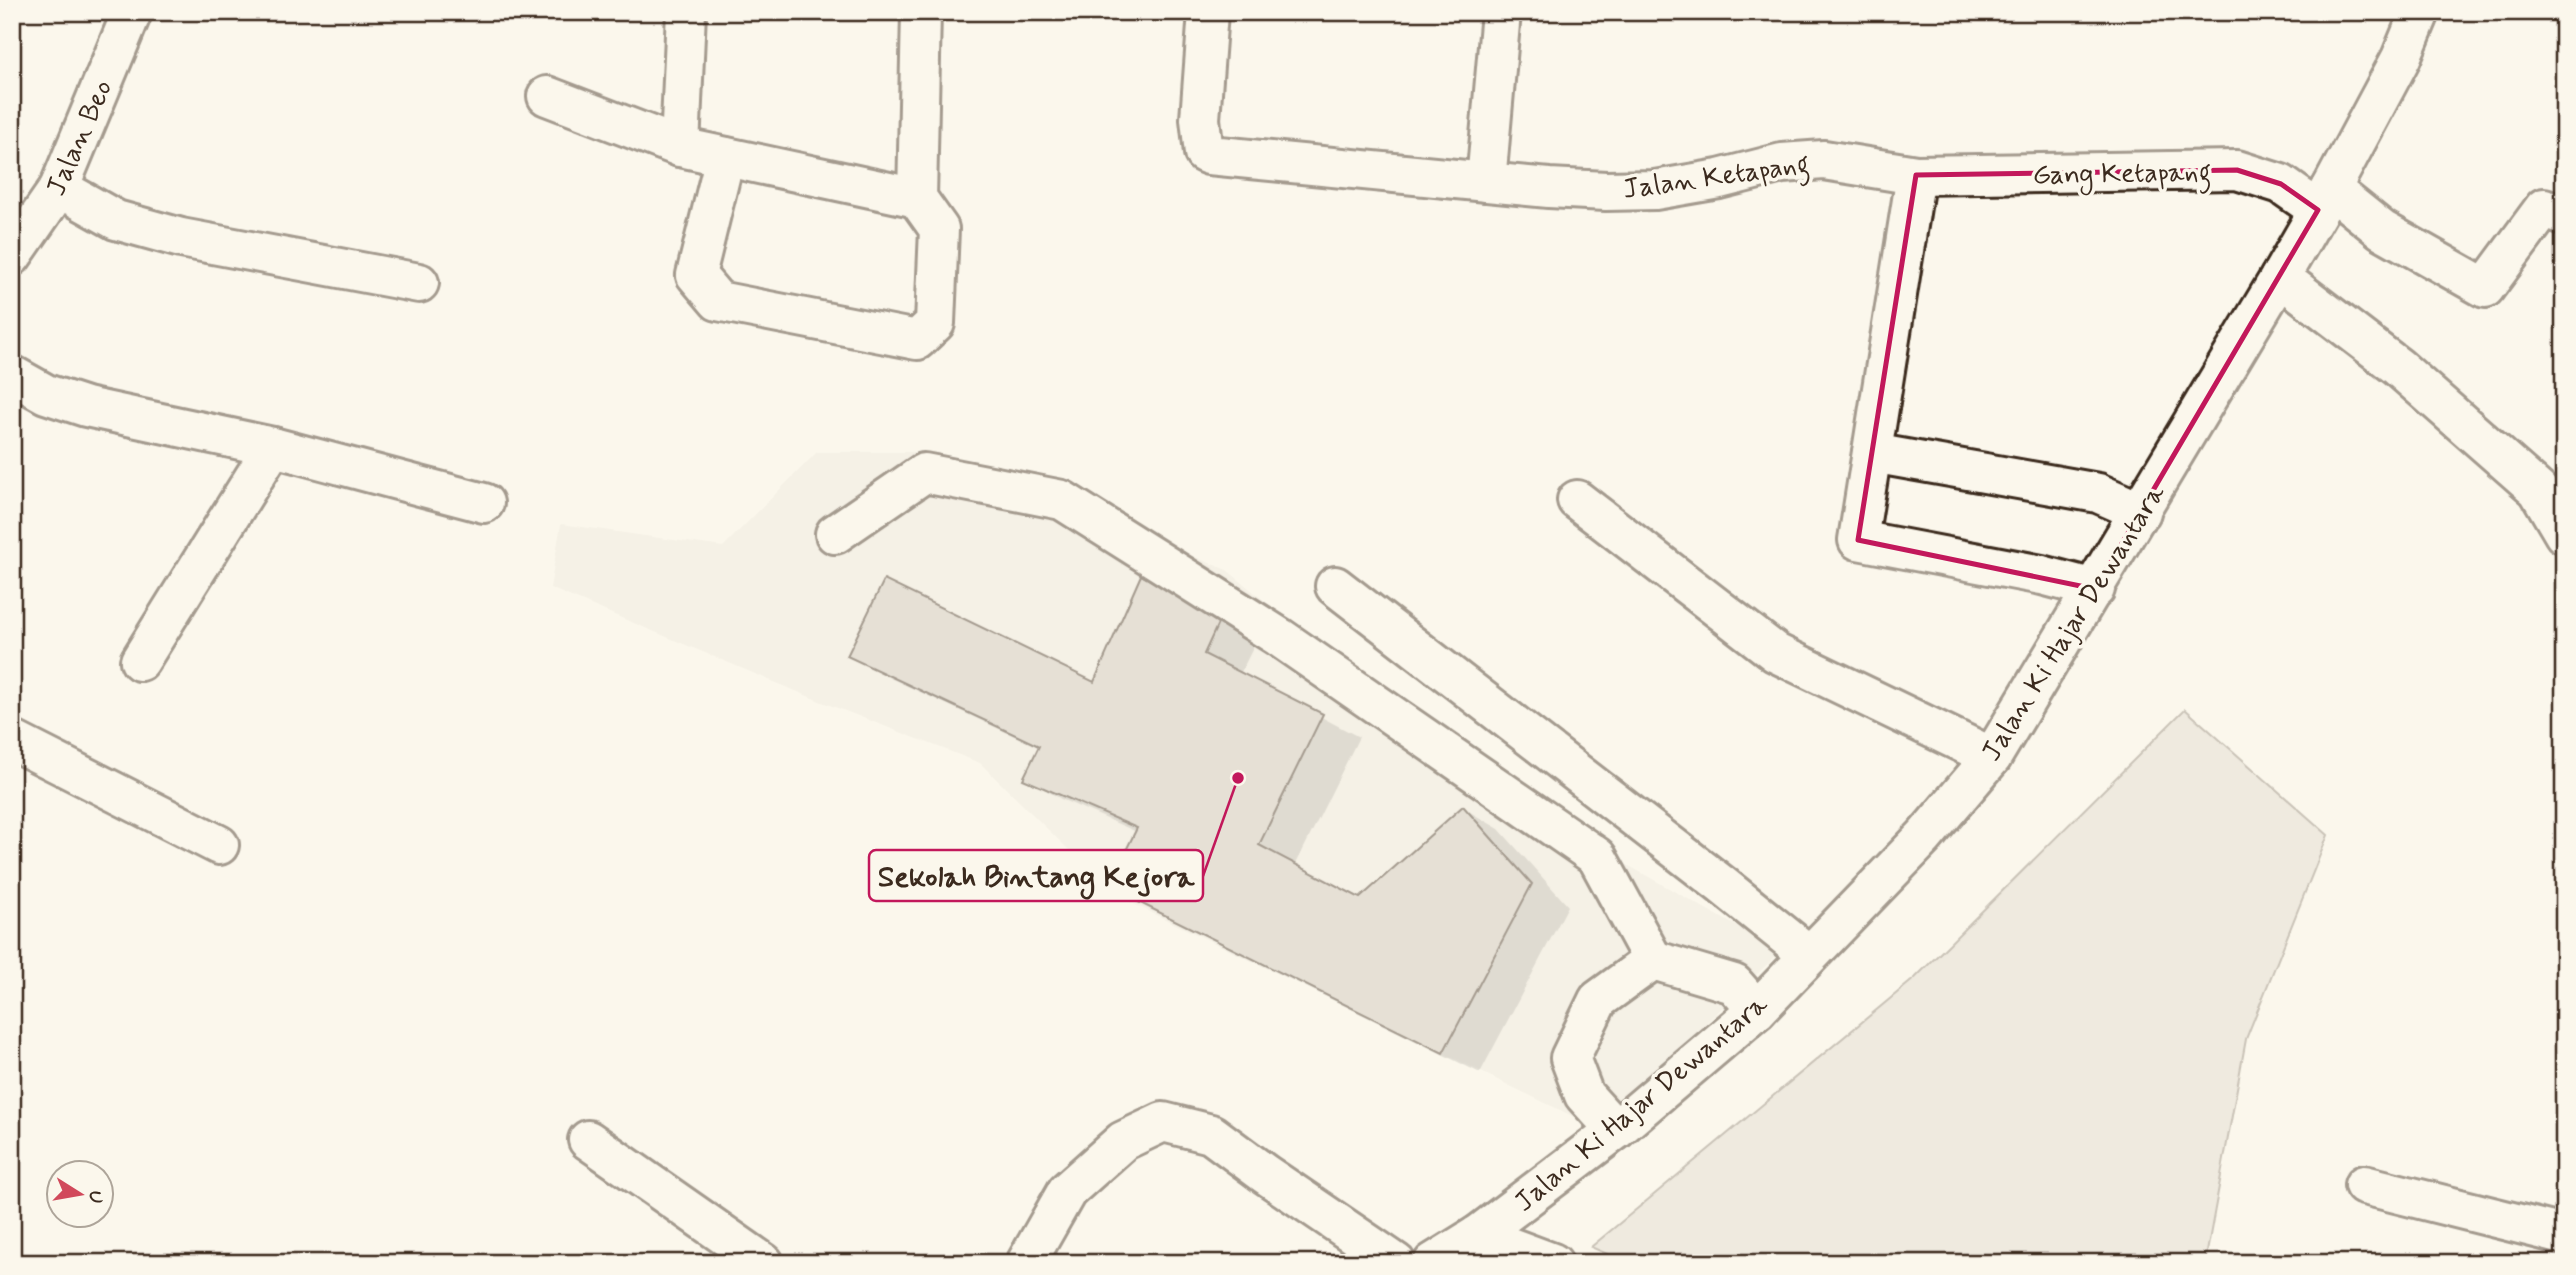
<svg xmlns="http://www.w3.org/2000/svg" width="2576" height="1275" viewBox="0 0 2576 1275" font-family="Mynerve,sans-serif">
  <rect width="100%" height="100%" fill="#fbf7ec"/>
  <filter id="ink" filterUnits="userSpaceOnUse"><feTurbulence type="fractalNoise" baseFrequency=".0143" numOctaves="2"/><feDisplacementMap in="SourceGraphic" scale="14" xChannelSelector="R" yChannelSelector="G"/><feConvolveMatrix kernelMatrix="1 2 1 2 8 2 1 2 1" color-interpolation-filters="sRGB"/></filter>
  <g filter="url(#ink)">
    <path fill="#ede8dd" d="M817,452H937L1227,570L1499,793L1781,951L1597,1128L1115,895L980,763L822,702L550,588L561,524L723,547Z"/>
    <path fill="#dfd9ce" stroke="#8d8276" stroke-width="2" d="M2185,709L2328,835L2246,1039L2205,1263H1628L1591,1247L1915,978Z"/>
    <path fill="#0003" d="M1142,578L1257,640L1240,674L1359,737L1295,866L1361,900L1463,808L1499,829L1568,906L1480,1073L1146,907L1110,886L1137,832L1061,799L1025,778L1040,748L886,676L850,655L1095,684Z"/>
    <path fill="#ccc4b9" stroke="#3b2a1e" stroke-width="2" d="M1141,575L1221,617L1204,654L1323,714L1259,845L1360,898L1463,806L1532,884L1443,1053L1108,887L1137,828L1023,779L1039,746L847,656L884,580L1094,682Z"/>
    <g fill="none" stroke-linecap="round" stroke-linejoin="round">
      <g stroke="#3b2a1e" stroke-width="44">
        <g id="minor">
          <path d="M1208,12L1200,119L1204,153L1209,155L1549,188L1606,191L1655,190L1719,179L1782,163L1824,160L1916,175L1858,540L2042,575L2095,589"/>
          <path d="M547,96L680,147L917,198"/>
          <path d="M680,147L686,12"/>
          <path d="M725,157L696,275L718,301L917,340L935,323L939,229L917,198L921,12"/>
          <path d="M1916,175L2237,170L2281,184L2318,210"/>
          <path d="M1486,182L1501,12"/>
          <path d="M59,188L116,220L181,238L419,283"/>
          <path d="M2331,189L2382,230L2485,288L2544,208L2564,216"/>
          <path d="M12,256L59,188L132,12"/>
          <path d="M2280,277L2398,367L2538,490L2564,534"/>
          <path d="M12,375L46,394L86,407L273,447L484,503"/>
          <path d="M1872,453L2098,493L2141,512"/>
          <path d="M1577,500L1776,653L1992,757"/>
          <path d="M835,534L924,473L1062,500L1279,637L1597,857L1653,960"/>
          <path d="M1335,586L1722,885L1809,955"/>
          <path d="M140,661L273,447"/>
          <path d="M12,740L219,845"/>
          <path d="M1616,1130L1584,1095L1570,1058L1598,1000L1653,960L1734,984L1757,1010"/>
          <path d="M588,1140L764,1263"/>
          <path d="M2364,1185L2564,1235"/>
          <path d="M1478,1235L1553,1263"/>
          <path d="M1026,1263L1067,1191L1123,1141L1163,1122L1211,1134L1265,1174L1396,1263"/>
        </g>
      </g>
      <g stroke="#3b2a1e" stroke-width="44">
        <path id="major" d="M1433,1263L1478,1235L1616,1130L1757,1010L1924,837L1992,757L2280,277L2331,189L2401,58L2420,12"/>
      </g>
      <use href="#minor" stroke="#fbf7ec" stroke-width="38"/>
      <use href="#major" stroke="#fbf7ec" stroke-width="38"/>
    </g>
  </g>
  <path d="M0 0H2576V1275H0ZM2237,170L2281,184L2318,210L2095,589L1858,540L1916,175Z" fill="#fbf7ec" fill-opacity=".55" fill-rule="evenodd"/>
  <path fill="none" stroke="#c2185b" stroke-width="5" stroke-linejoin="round" d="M2237,170L2281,184L2318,210L2095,589L1858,540L1916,175Z"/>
  <g text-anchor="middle" stroke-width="7" stroke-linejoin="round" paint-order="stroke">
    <g font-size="28" fill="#3b2a1e" stroke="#fbf7ec">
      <text transform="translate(78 137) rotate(-66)" y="10">Jalan Beo</text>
      <text transform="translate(2122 172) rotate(-1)" y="10">Gang Ketapang</text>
      <text transform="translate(1716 175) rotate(-8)" y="10">Jalan Ketapang</text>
      <text transform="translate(2072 622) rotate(-58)" y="10">Jalan Ki Hajar Dewantara</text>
      <text transform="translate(1640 1102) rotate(-40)" y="10">Jalan Ki Hajar Dewantara</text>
    </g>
  </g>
  <path fill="none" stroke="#c2185b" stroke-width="2.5" d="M1238 778L1203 876"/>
  <circle fill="#c2185b" stroke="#fbf7ec" stroke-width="2.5" cx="1238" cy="778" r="7"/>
  <rect fill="#fbf7ec" stroke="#c2185b" stroke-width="2.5" x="869" y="850" width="334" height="51" rx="7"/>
  <g font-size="30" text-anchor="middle" font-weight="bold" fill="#3b2a1e">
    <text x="1036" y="886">Sekolah Bintang Kejora</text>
  </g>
  <rect width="2576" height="1275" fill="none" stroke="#fbf7ec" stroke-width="42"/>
  <rect x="21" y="21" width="2534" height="1233" fill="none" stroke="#3b2a1e" stroke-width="2.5" filter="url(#ink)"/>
  <g transform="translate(80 1194) rotate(101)"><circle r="33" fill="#fbf7ec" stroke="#aea59a" stroke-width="2"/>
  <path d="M0-5L12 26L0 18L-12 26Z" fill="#d1495b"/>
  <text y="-10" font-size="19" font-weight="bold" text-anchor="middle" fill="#3b2a1e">U</text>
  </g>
</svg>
